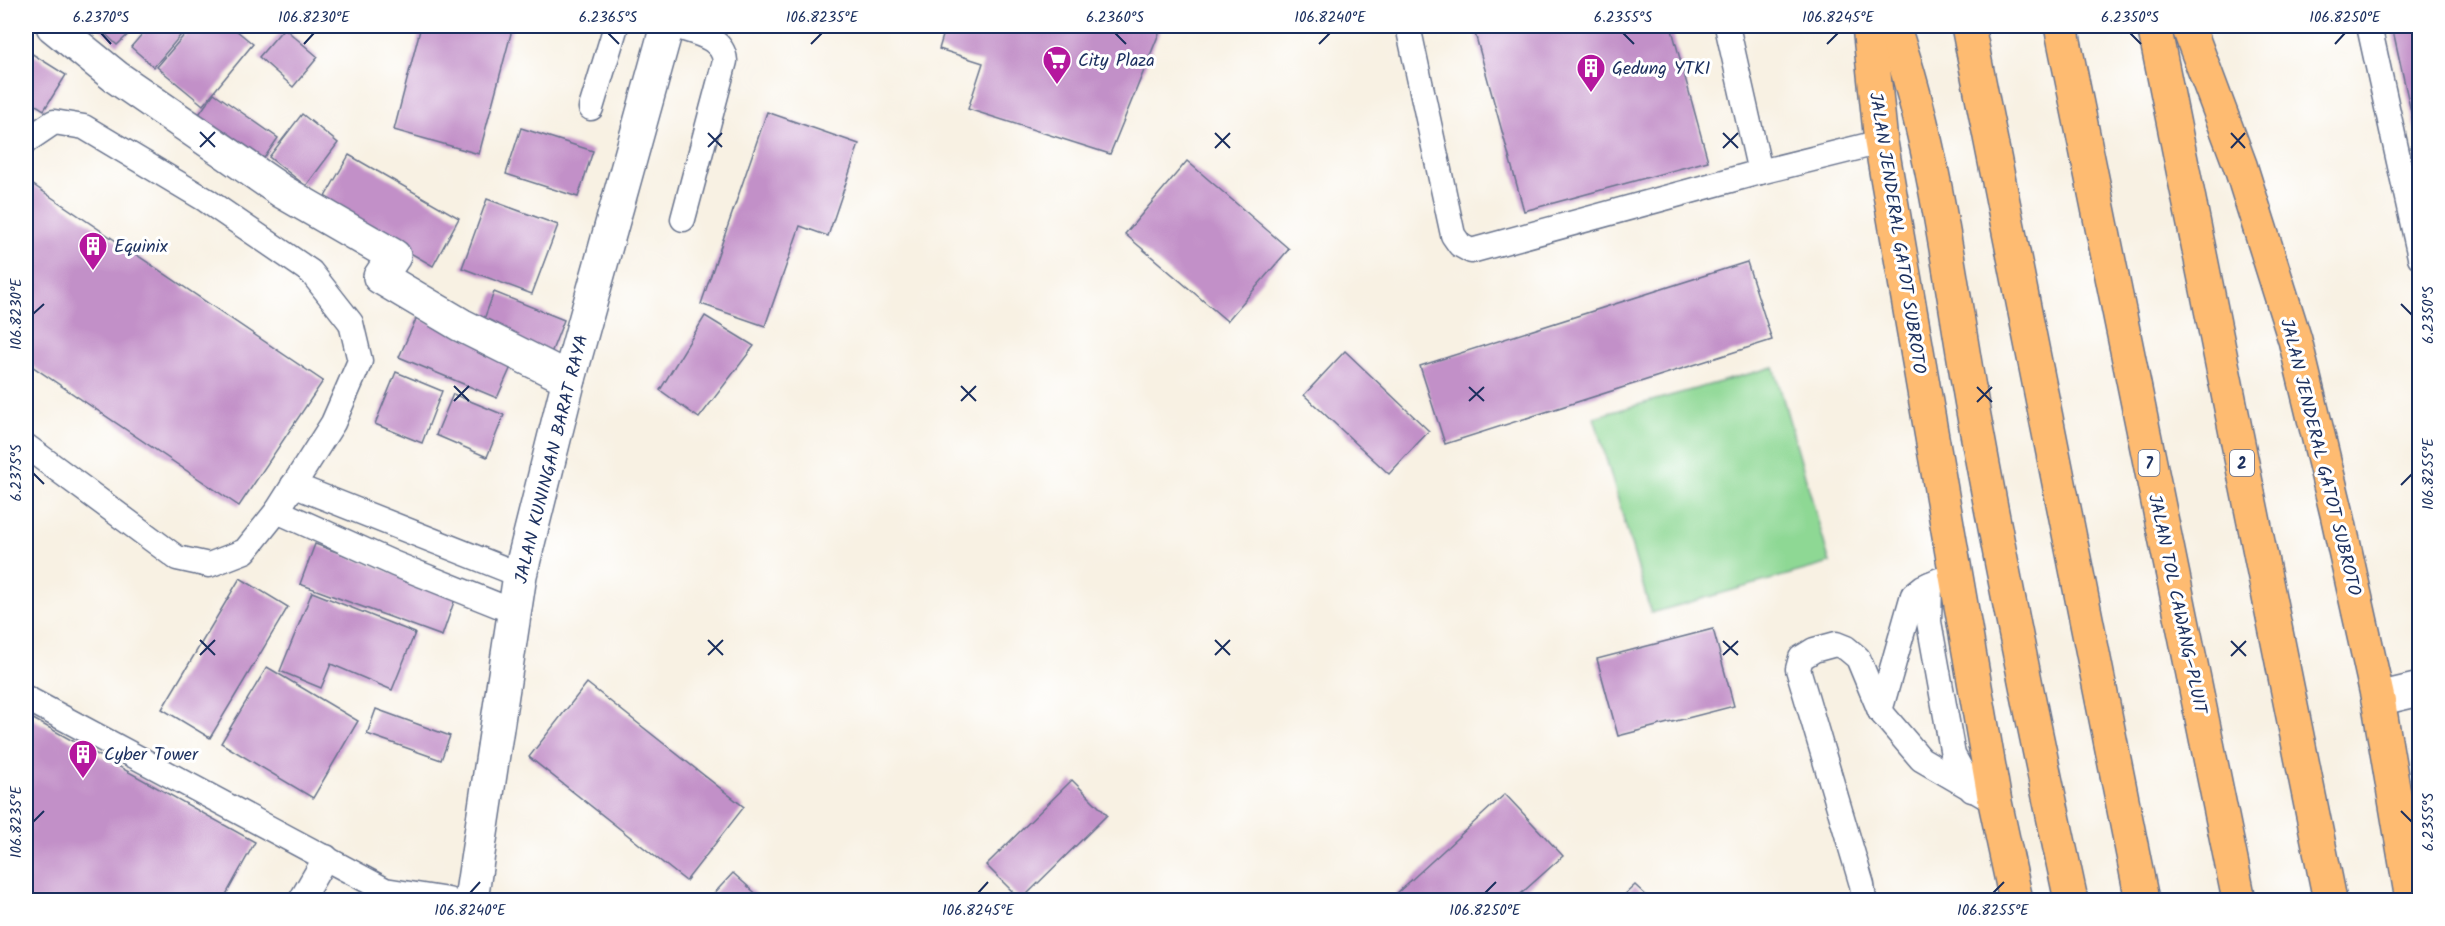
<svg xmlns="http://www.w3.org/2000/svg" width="2445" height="926" viewBox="0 0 2445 926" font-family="Kalam,sans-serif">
  <rect width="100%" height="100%" fill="#fff"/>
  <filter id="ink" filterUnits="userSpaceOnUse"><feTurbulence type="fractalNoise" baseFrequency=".0167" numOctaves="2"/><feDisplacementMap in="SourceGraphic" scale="12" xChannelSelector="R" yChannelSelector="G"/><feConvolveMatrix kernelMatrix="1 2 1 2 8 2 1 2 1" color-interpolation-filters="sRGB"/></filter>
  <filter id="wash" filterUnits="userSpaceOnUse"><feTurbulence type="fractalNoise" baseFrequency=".008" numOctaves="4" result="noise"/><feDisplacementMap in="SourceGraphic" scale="24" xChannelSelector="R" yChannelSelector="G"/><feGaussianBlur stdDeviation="1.35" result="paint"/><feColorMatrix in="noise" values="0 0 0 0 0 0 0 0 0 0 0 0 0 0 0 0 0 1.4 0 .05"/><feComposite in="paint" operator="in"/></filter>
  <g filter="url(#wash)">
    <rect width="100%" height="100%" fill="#f8f1e3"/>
    <path fill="#8ed894" stroke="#548479" stroke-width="1.5" d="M1774,367L1830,563L1651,613L1594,417Z"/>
    <g id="blocks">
      <g fill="#c290c8">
        <path d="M97,26H137L117,45Z"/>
        <path d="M149,26H179L185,30L154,67L131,47Z"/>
        <path d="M192,26H231L253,44L203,105L157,67Z"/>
        <path d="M421,26H513L479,154L394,130Z"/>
        <path d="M946,26H1162L1110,154L968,109L983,63L939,49Z"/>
        <path d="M1473,26H1671L1708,161L1524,211Z"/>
        <path d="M2392,26H2420V148H2419Z"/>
        <path d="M284,28L318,57L293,87L259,57Z"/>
        <path d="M26,50L66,75L44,110L26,99Z"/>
        <path d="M214,93L278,138L256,170L192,124Z"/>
        <path d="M767,112L859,144L828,236L800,226L765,326L701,304Z"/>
        <path d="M302,114L338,143L306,186L269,157Z"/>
        <path d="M521,128L593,151L578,197L506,174Z"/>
        <path d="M349,155L459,218L433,266L322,202Z"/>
        <path d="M1187,161L1289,249L1227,321L1125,234Z"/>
        <path d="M26,180L323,381L239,506L26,362Z"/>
        <path d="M487,199L558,225L532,294L462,268Z"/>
        <path d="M1747,262L1772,340L1445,444L1420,366Z"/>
        <path d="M494,292L564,320L548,361L479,333Z"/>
        <path d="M705,316L754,346L699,418L660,390Z"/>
        <path d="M417,317L515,358L497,398L399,357Z"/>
        <path d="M1345,351L1429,431L1389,474L1304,395Z"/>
        <path d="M396,372L442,391L422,443L375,424Z"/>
        <path d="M453,394L504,415L487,457L436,435Z"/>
        <path d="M315,544L456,596L442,636L300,584Z"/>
        <path d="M240,578L288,607L210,738L162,709Z"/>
        <path d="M312,592L415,633L392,690L331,664L321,688L280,671Z"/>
        <path d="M1713,629L1734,706L1618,736L1597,659Z"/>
        <path d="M267,667L358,721L313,798L221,743Z"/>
        <path d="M587,683L744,807L686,881L529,757Z"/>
        <path d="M376,709L450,736L441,760L367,734Z"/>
        <path d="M26,715L255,842L223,900H26Z"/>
        <path d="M1072,780L1107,815L1021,900L986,865Z"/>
        <path d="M1505,794L1563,856L1514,900H1400L1395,895Z"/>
        <path d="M733,873L763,900H708Z"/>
        <path d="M1635,885L1651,900H1619Z"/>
      </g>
    </g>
  </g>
  <g filter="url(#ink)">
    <use href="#blocks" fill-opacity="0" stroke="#68738d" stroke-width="1.5"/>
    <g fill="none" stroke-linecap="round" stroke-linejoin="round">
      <g stroke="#68738d" stroke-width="27">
        <g id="service">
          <path d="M675,26C695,33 723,37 725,61L683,219"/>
          <path d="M1408,26L1453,235L1460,245L1471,251L1760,172L1881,142"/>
          <path d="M1727,26L1760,172"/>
          <path d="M2369,26L2420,257"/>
          <path d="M591,108L616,26"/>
          <path d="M26,141L54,122L84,127L206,200L311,272L351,323L360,361L333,423L277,511L245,551L209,565L177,558L26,446"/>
          <path d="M293,485L520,575"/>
          <path d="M277,511L395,564L515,612"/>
          <path d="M1930,584L1929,622L1953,755L1972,790"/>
          <path d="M26,698L385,890L448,900"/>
          <path d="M1880,711L1913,595L1923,587L1939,580"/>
          <path d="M301,900L326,857"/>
          <path d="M1864,900L1862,885L1798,669L1801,658L1814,650L1836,644L1846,648L1858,658L1880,711L1921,759L1995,802"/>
        </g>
      </g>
      <g stroke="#68738d" stroke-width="36">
        <path id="minor" d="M53,26L116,77L283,192L394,256L380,277L461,325L569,379"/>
      </g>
      <g stroke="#68738d" stroke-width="36">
        <g id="tertiary">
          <path d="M2378,699L2420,689"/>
          <path d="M471,900L520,575L569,379L667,26"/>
        </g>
      </g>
      <g stroke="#68738d" stroke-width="36">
        <g id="trunk">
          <path d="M1869,26L1881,142L1995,802L2016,900"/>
          <path d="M1893,26C1936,149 1950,283 1973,411C2003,575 2036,738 2071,900"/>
          <path d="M2154,26L2330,900"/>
          <path d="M2188,26L2240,165L2295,340L2337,514L2378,699L2412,900"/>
        </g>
      </g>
      <g stroke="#68738d" stroke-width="36">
        <g id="motorway">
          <path d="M1968,26L2142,900"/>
          <path d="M2061,26L2239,900"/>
        </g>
      </g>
      <use href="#service" stroke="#fff" stroke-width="24"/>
      <use href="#minor" stroke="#fff" stroke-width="33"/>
      <use href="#tertiary" stroke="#fff" stroke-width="33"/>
      <use href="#trunk" stroke="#febb71" stroke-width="33"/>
      <use href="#motorway" stroke="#febb71" stroke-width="33"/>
    </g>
  </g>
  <path fill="none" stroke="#1b2f5e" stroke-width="2" d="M101,33L111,44M608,33L619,44M1115,33L1126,44M1623,33L1634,44M2130,33L2141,44M304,44L314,33M811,44L822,33M1319,44L1330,33M1827,44L1838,33M2335,44L2345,33M200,132L215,147M708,133L722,147M1215,133L1230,148M1723,133L1738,148M2231,133L2245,148M200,147L215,132M708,147L722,133M1215,148L1230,133M1723,148L1738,133M2231,148L2245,133M2401,304L2412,315M33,314L44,304M454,386L469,401M961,386L976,401M1469,387L1484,401M1977,387L1992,402M454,401L469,386M961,401L976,386M1469,401L1484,387M1977,402L1992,387M33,473L44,484M2401,485L2412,474M200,640L215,655M708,640L723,655M1215,640L1230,655M1723,641L1738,655M2231,641L2246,656M200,655L215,640M708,655L723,640M1215,655L1230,640M1723,655L1738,641M2231,656L2246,641M2401,811L2412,822M33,822L44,811M470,893L480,882M978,893L988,882M1485,893L1496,882M1993,893L2004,882"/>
  <defs>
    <g id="supermarket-pin" transform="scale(1.5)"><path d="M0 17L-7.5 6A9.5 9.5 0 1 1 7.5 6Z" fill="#b5179e" stroke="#fff"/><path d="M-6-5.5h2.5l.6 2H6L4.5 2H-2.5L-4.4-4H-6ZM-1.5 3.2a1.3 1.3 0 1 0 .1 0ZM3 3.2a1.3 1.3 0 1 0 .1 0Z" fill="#fff"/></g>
    <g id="building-pin" transform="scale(1.5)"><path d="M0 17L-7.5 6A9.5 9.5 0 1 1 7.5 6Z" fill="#b5179e" stroke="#fff"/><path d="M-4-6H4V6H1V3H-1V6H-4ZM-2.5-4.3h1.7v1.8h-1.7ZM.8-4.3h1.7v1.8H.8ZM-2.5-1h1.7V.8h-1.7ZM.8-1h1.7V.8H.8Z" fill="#fff"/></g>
  </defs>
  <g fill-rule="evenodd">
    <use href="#supermarket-pin" x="1057" y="60"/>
    <use href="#building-pin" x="1591" y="68"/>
    <use href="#building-pin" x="93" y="246"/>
    <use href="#building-pin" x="83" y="754"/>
  </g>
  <g text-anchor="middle" stroke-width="6" stroke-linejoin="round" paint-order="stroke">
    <g fill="#fff" stroke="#5f6d8e" stroke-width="1.5">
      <rect x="2138.5" y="450" width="21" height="26" rx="4.5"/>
      <rect x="2230" y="450" width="24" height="26" rx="4.5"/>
    </g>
    <g font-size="16" font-weight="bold" fill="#1b2f5e">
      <text x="2149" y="469">7</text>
      <text x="2242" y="469">2</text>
    </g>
    <g font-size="18" fill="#1b2f5e" stroke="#fff" text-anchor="start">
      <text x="1078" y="66">City Plaza</text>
      <text x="1612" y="74">Gedung YTKI</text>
      <text x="114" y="252">Equinix</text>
      <text x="104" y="760">Cyber Tower</text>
    </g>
    <g font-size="18" fill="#1b2f5e" stroke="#fff">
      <text transform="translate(1898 233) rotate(81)" y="6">JALAN JENDERAL GATOT SUBROTO</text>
      <text transform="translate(2321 457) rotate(76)" y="6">JALAN JENDERAL GATOT SUBROTO</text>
      <text transform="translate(551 459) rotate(-76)" y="6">JALAN KUNINGAN BARAT RAYA</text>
      <text transform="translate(2178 604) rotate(78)" y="6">JALAN TOL CAWANG–PLUIT</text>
    </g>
  </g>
  <rect width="2445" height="926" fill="none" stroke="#fff" stroke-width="66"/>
  <rect x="33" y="33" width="2379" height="860" fill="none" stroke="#1b2f5e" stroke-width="2"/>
  <g font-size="15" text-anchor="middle" fill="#1b2f5e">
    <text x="101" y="22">6.2370°S</text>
    <text x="314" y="22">106.8230°E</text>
    <text x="608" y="22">6.2365°S</text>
    <text x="822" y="22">106.8235°E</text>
    <text x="1115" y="22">6.2360°S</text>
    <text x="1330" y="22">106.8240°E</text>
    <text x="1623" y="22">6.2355°S</text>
    <text x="1838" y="22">106.8245°E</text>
    <text x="2130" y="22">6.2350°S</text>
    <text x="2345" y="22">106.8250°E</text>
    <text transform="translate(16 314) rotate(-90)" y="5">106.8230°E</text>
    <text transform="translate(2428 315) rotate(-90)" y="5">6.2350°S</text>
    <text transform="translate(16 473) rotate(-90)" y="5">6.2375°S</text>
    <text transform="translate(2428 474) rotate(-90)" y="5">106.8255°E</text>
    <text transform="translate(16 822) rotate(-90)" y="5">106.8235°E</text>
    <text transform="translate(2428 822) rotate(-90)" y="5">6.2355°S</text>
    <text x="470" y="915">106.8240°E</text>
    <text x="978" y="915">106.8245°E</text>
    <text x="1485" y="915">106.8250°E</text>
    <text x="1993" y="915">106.8255°E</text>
  </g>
</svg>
